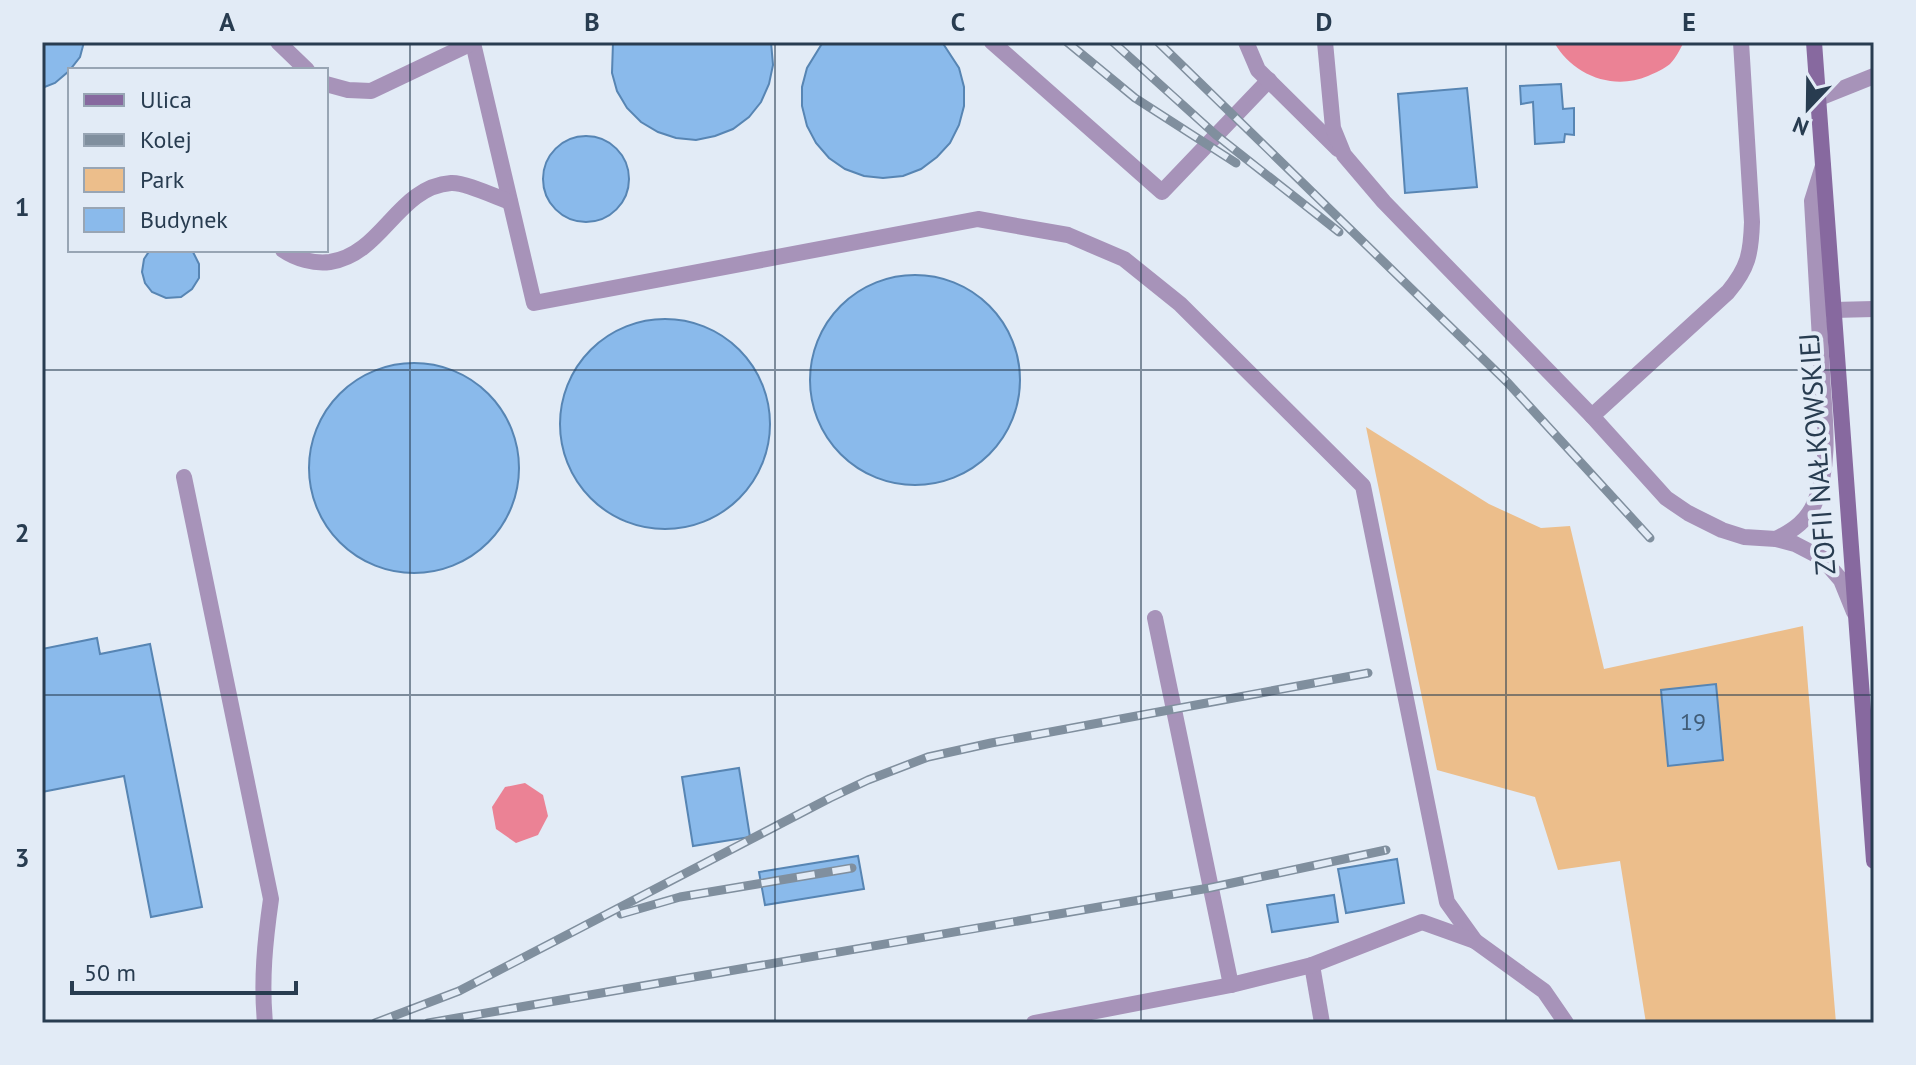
<svg xmlns="http://www.w3.org/2000/svg" width="1916" height="1065" viewBox="0 0 1916 1065" font-family="'PT Sans',sans-serif">
  <rect width="100%" height="100%" fill="#e2ebf6"/>
  <path fill="#ecbe8b" d="M1366,427L1489,504L1541,528L1570,526L1604,669L1803,626L1836,1023H1646L1620,861L1558,870L1535,797L1437,770Z"/>
  <g fill="#eb8295">
    <path d="M1554,42H1684C1680,49 1676,58 1670,64C1664,69 1655,73 1648,76C1613,91 1572,75 1554,42Z"/>
    <path d="M525,783L543,795L548,816L538,835L516,843L496,829L492,807L505,787Z"/>
  </g>
  <g fill="#8abaeb" stroke="#5785b3" stroke-width="2">
    <path d="M42,42H84L80,57L69,71L55,83L42,88Z"/>
    <path d="M613,42H771L773,65L769,84L761,102L749,117L733,129L715,136L696,140L676,138L658,132L641,122L627,108L617,91L612,73Z"/>
    <path d="M823,42H942L959,68L964,87V106L959,125L950,143L937,157L921,169L903,176L883,178L864,176L845,169L829,158L816,143L807,126L802,106V87L807,68Z"/>
    <path d="M1561,84L1563,109L1574,108V135L1565,134L1564,142L1535,144L1533,102L1521,104L1520,86Z"/>
    <path d="M1467,88L1477,187L1405,193L1398,94Z"/>
    <circle cx="586" cy="179" r="43"/>
    <path d="M150,250H192L199,264V278L192,289L181,297L166,298L152,292L145,283L142,272L144,259Z"/>
    <circle cx="915" cy="380" r="105"/>
    <circle cx="665" cy="424" r="105"/>
    <circle cx="414" cy="468" r="105"/>
    <path d="M97,638L100,654L150,644L202,907L151,917L124,776L42,792V649Z"/>
    <path d="M1716,684L1723,760L1668,766L1661,690Z"/>
    <path d="M739,768L750,837L693,846L682,777Z"/>
    <path d="M858,856L864,889L765,905L759,872Z"/>
    <path d="M1397,859L1404,903L1346,913L1338,869Z"/>
    <path d="M1334,895L1338,922L1272,932L1267,905Z"/>
  </g>
  <g fill="none" stroke-linecap="round" stroke-linejoin="round">
    <g stroke="#a793b9" stroke-width="16">
      <path d="M278,42L307,70"/>
      <path d="M992,42L1162,192L1269,80"/>
      <path d="M1246,42L1258,70L1338,149"/>
      <path d="M1325,42L1333,128L1344,155L1384,202L1592,416L1666,498L1688,513L1722,530L1744,537L1776,539L1795,544L1822,558L1841,580L1854,612"/>
      <path d="M473,43L534,303L978,219L1068,235L1124,259L1180,304L1363,486L1447,902L1475,941"/>
      <path d="M326,84L348,90L371,91L474,42"/>
      <path d="M1819,98L1874,76"/>
      <path d="M283,250C296,259 314,264 330,262C383,254 397,187 451,183C465,182 496,197 510,202"/>
      <path d="M1833,310L1874,309"/>
      <path d="M1592,416L1728,292C1748,268 1751,254 1752,222L1741,42"/>
      <path d="M184,477L271,899C265,941 261,980 265,1023"/>
      <path d="M1776,539C1794,530 1808,520 1815,502C1832,463 1824,414 1822,374C1819,316 1815,259 1812,201L1823,166"/>
      <path d="M1155,618L1231,985"/>
      <path d="M1312,965L1322,1023"/>
      <path d="M1034,1023L1231,985L1312,965L1422,922L1475,941L1544,991L1566,1023"/>
    </g>
    <path stroke="#87699f" stroke-width="16" d="M1814,42L1874,861"/>
    <g stroke="#808f9e" stroke-width="9">
      <g id="rail">
        <path d="M1067,42L1135,98L1236,163"/>
        <path d="M1113,42L1216,135L1339,232"/>
        <path d="M1158,42L1508,383L1650,538"/>
        <path d="M621,914L680,897L852,868"/>
        <path d="M375,1023L459,991L830,798L868,780L928,757L991,743L1368,673"/>
        <path d="M428,1023L1209,888L1386,850"/>
      </g>
    </g>
    <use href="#rail" stroke="#e2ebf6" stroke-width="6" stroke-dasharray="18" stroke-linecap="butt"/>
  </g>
  <path fill="none" stroke="#283c50" stroke-width="2" stroke-opacity="0.55" d="M410,42V1023M775,42V1023M1141,42V1023M1506,42V1023M42,370H1874M42,695H1874"/>
  <g text-anchor="middle" stroke-width="8" stroke-linejoin="round" paint-order="stroke">
    <g font-size="24" fill="#405c77">
      <text x="1693" y="730">19</text>
    </g>
    <g font-size="28" fill="#283c50" stroke="#e2ebf6">
      <text transform="translate(1817 454) rotate(-94)" y="10">ZOFII NAŁKOWSKIEJ</text>
    </g>
  </g>
  <rect width="1916" height="1065" fill="none" stroke="#e2ebf6" stroke-width="88"/>
  <rect x="68" y="68" width="260" height="184" fill="#e2ebf6" stroke="#98a5b4" stroke-width="2"/>
  <rect x="84" y="94" width="40" height="12" fill="#87699f" stroke="#98a5b4" stroke-width="2"/>
  <text x="140" y="108" font-size="24" fill="#283c50">Ulica</text>
  <rect x="84" y="134" width="40" height="12" fill="#808f9e" stroke="#98a5b4" stroke-width="2"/>
  <text x="140" y="148" font-size="24" fill="#283c50">Kolej</text>
  <rect x="84" y="168" width="40" height="24" fill="#ecbe8b" stroke="#98a5b4" stroke-width="2"/>
  <text x="140" y="188" font-size="24" fill="#283c50">Park</text>
  <rect x="84" y="208" width="40" height="24" fill="#8abaeb" stroke="#98a5b4" stroke-width="2"/>
  <text x="140" y="228" font-size="24" fill="#283c50">Budynek</text>
  <g transform="translate(1808 108) rotate(202)" stroke="#e2ebf6" stroke-width="6" paint-order="stroke">
  <path d="M0-6L14 30L0 20L-14 30Z" fill="#283c50"/>
  <text y="-12" font-size="22" font-weight="bold" text-anchor="middle" fill="#283c50">N</text>
  </g>
  <path d="M72 981v12h224v-12" fill="none" stroke="#283c50" stroke-width="4"/>
  <text x="84" y="981" font-size="24" fill="#283c50" stroke="#e2ebf6" stroke-width="6" paint-order="stroke">50 m</text>
  <rect x="44" y="44" width="1828" height="977" fill="none" stroke="#283c50" stroke-width="3"/>
  <g font-size="26" text-anchor="middle" font-weight="bold" fill="#283c50">
    <text x="227" y="31">A</text>
    <text x="592" y="31">B</text>
    <text x="958" y="31">C</text>
    <text x="1324" y="31">D</text>
    <text x="1689" y="31">E</text>
    <text x="22" y="216">1</text>
    <text x="22" y="542">2</text>
    <text x="22" y="867">3</text>
  </g>
</svg>
